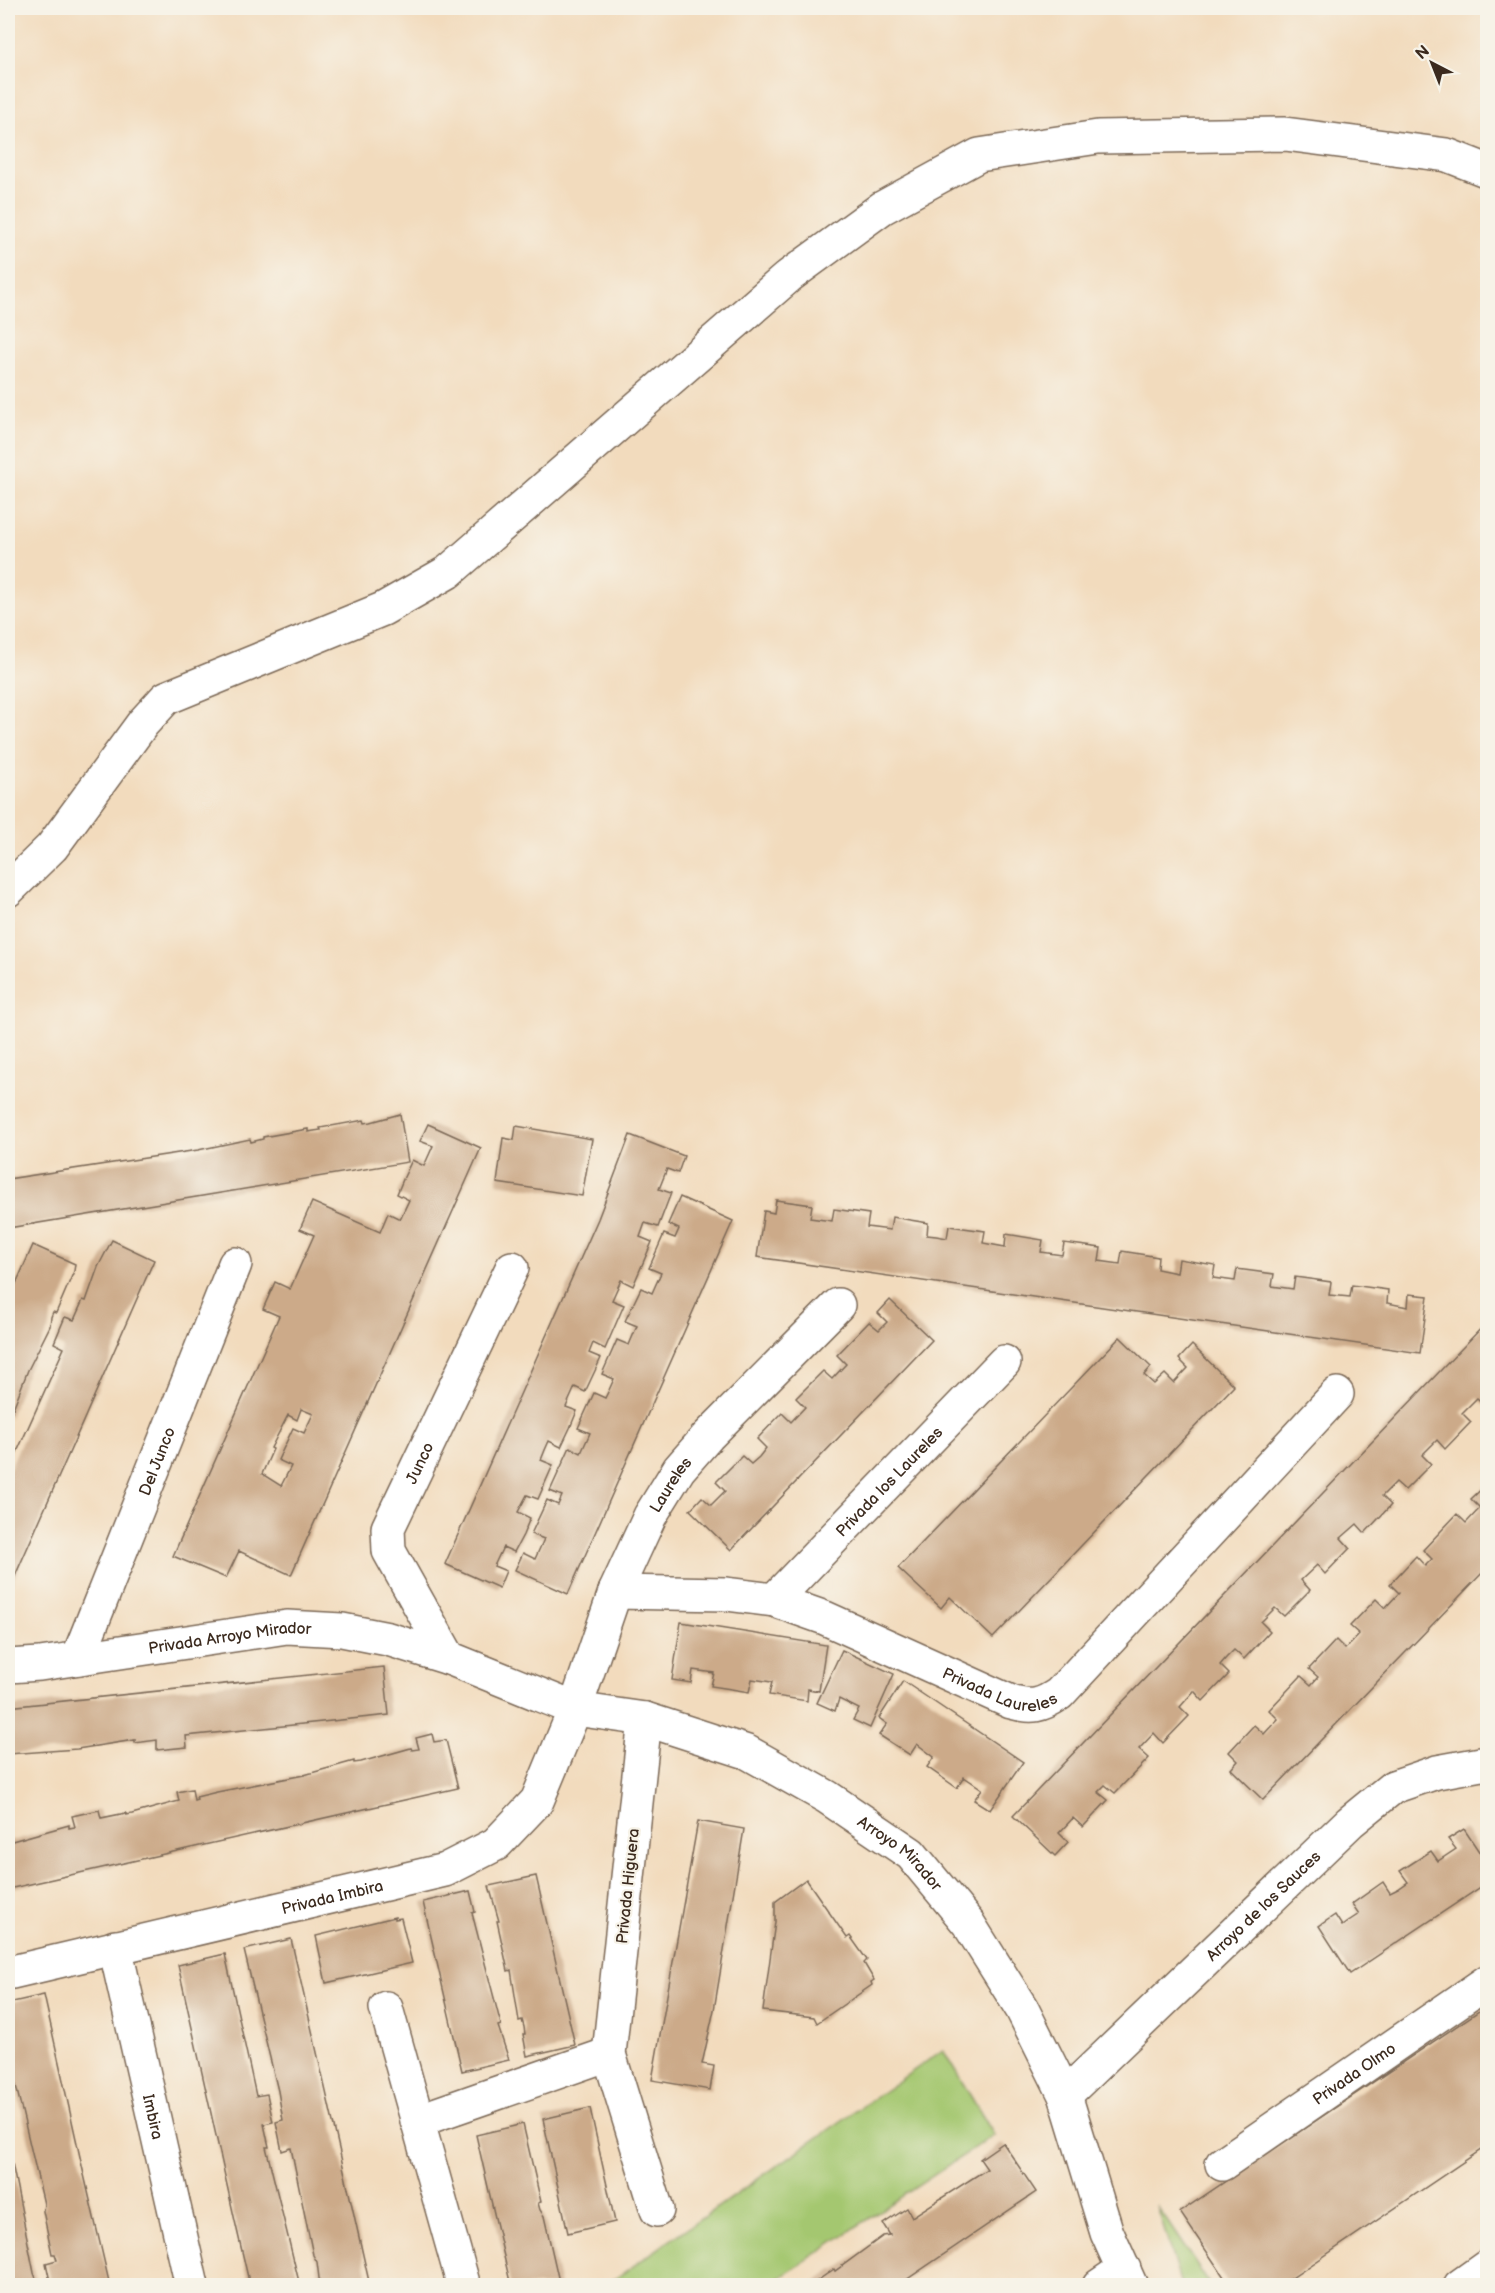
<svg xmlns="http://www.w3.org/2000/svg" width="1495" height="2293" viewBox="0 0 1495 2293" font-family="'Balsamiq Sans',sans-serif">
  <rect width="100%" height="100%" fill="#f7f3e8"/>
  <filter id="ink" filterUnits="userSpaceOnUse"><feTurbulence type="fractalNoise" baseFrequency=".0167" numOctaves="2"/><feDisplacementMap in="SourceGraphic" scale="12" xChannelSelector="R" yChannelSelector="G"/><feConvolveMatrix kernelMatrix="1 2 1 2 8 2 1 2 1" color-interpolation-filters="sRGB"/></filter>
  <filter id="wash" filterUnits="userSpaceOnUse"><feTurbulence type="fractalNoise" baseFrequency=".008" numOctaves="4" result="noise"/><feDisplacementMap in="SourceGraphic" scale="24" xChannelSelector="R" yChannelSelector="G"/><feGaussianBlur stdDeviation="1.35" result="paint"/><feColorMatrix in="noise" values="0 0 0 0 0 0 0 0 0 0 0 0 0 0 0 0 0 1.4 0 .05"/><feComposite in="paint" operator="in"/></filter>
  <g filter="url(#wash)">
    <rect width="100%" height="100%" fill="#f2dbbd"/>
    <g fill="#a4c770" stroke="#707847" stroke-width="1.5">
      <path d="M943,2050L994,2135L769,2285H606Z"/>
      <path d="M1157,2206L1210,2285H1181Z"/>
    </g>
    <g id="blocks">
      <g fill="#ccaa89" fill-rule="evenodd">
        <path d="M400,1114L408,1162L8,1228V1179L198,1150L250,1139L251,1142L263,1139V1137L308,1129V1132L314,1131L321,1130L320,1128L364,1120L365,1123L371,1122Z"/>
        <path d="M428,1124L481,1148L291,1575L239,1551L226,1578L173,1556L279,1316L263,1309L275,1282L290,1289L314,1235L300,1229L312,1202L380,1232L388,1213L400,1219L409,1200L397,1194L404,1177L412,1160L424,1166L433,1146L420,1141ZM301,1409L313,1414L304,1433L293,1428L278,1460L291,1466L281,1486L262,1474L273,1449L271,1448L288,1415L297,1420Z"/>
        <path d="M516,1126L592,1139L582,1196L497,1183L503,1138L514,1140Z"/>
        <path d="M630,1135L684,1156L678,1173L667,1169L659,1189L671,1193L658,1227L645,1223L640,1237L652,1242L633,1286L621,1280L612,1300L624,1305L605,1349L593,1343L589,1353L601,1358L585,1392L575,1387L566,1407L577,1411L570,1428L561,1447L549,1441L545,1450L541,1460L553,1465L538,1499L527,1495L518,1512L530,1518L523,1535L514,1552L503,1547L494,1566L506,1571L499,1588L445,1564L598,1219Z"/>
        <path d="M680,1197L733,1221L568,1594L515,1570L523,1553L535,1559L544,1539L531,1534L547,1500L558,1505L562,1496L550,1491L570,1447L581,1453L590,1433L578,1428L594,1393L605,1398L609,1390L614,1379L602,1374L617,1340L629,1345L637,1326L625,1321L641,1288L652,1293L661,1273L649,1268L664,1234L675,1238L679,1229L668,1224Z"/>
        <path d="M776,1200L812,1205L810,1218L832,1221L834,1209L869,1214L867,1227L890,1230L892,1217L928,1223L927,1235L936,1236L947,1238L949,1226L985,1231L983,1243L1005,1247L1006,1234L1043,1240L1041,1252L1062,1255L1064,1243L1101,1248L1099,1261L1120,1264L1122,1251L1158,1257L1157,1269L1177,1273L1179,1259L1215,1265L1213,1278L1235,1281L1237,1269L1274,1274L1272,1286L1293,1289L1295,1277L1331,1282L1329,1295L1350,1297L1352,1285L1388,1290L1387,1303L1408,1307L1409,1294L1428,1296L1420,1353L757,1257L764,1211L774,1213Z"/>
        <path d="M112,1240L154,1260L8,1592V1472L64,1348L54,1343L65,1317L74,1320L83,1300L86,1301L98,1267Z"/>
        <path d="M33,1245L75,1264L74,1271L56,1313L53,1312L51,1317L50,1326L28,1370L9,1419L8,1302Z"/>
        <path d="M890,1300L932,1340L731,1550L690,1510L702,1497L711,1505L725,1491L716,1482L742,1456L751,1464L759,1457L766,1448L757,1439L782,1413L791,1422L805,1407L796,1398L823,1371L832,1379L846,1364L837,1355L869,1322L879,1330L887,1322L878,1313Z"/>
        <path d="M1488,1321V1405L1486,1406L1477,1398L1462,1413L1471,1422L1445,1449L1437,1440L1422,1455L1431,1464L1405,1490L1396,1482L1382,1496L1391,1505L1365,1533L1357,1524L1341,1538L1350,1548L1325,1574L1317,1565L1301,1580L1310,1590L1284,1616L1275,1608L1261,1622L1270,1631L1244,1659L1234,1650L1226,1658L1220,1665L1229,1674L1203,1701L1194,1691L1180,1707L1189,1716L1163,1743L1154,1733L1139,1749L1149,1758L1115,1793L1105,1785L1098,1792L1108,1800L1083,1827L1073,1818L1059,1833L1068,1842L1055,1856L1013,1816Z"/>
        <path d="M1120,1337L1151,1367L1144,1375L1154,1384L1165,1374L1174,1383L1188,1368L1179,1359L1192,1345L1234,1386L993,1638L950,1597L941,1608L898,1568Z"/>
        <path d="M1488,1483V1567L1263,1800L1231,1769L1238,1761L1229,1752L1254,1725L1264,1734L1278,1719L1269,1710L1301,1676L1311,1685L1318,1677L1309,1669L1336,1640L1345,1649L1359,1634L1350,1626L1376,1599L1385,1608L1399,1593L1390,1584L1416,1556L1425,1566L1432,1559L1423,1550L1457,1514L1466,1523L1480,1508L1471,1499Z"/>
        <path d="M681,1622L826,1645L819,1691L808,1689L807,1701L769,1695L772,1682L752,1679L749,1692L731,1689L711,1686L714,1673L693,1670L691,1683L672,1680Z"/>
        <path d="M842,1650L894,1674L870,1728L853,1720L859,1709L839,1699L835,1711L817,1703Z"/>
        <path d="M384,1667L389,1715L186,1736L187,1747L157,1750V1740L135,1743V1740L77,1749L8,1754V1707Z"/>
        <path d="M903,1681L1023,1762L990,1810L974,1800L982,1789L964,1777L957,1788L927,1767L934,1757L917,1744L910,1755L879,1735L887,1724L879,1718Z"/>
        <path d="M432,1734L434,1742L446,1740L458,1788L8,1889V1840L11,1839L12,1841L69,1825V1828L75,1827L72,1816L99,1810L101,1818L126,1813V1815L132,1814L179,1801L177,1792L192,1789L194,1800L197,1799L196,1797L217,1792L304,1775L354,1761V1763L361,1762L411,1748L412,1750L419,1749L416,1738Z"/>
        <path d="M698,1821L744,1829L714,2010L702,2064L714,2066L710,2090L652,2080Z"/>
        <path d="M1464,1829L1488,1865V1882L1350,1974L1319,1926L1335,1915L1342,1926L1350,1920L1359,1914L1352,1904L1383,1882L1390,1893L1398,1889L1408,1882L1400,1871L1431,1851L1438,1861L1456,1849L1448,1839Z"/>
        <path d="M536,1876L575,2045L527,2056L523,2034H525L524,2027L522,2020L519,2021L511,1970L508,1971L497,1921H499L489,1886Z"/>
        <path d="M806,1879L847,1938L850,1936L867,1960L864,1963L874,1980L871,1982L872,1985L817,2023L814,2017L763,2011L775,1922V1902Z"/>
        <path d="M470,1891L475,1912L472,1913L501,2025L498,2026L509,2060L462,2071L423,1902Z"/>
        <path d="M395,1917V1919L401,1918L412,1963L326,1983L316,1936Z"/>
        <path d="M291,1939L343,2166L370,2286H320L317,2262L313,2255L291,2148L282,2151L276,2122L283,2120L278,2091L244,1950Z"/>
        <path d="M225,1954L256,2096L267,2094L273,2122L264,2124L269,2147H266L300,2286H250L235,2221L178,1965Z"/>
        <path d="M44,1995L82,2166L110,2286H51L46,2263L57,2260L55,2254H52L43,2211L44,2204L8,2052V2003Z"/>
        <path d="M1488,2005V2145L1280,2286H1230L1180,2212Z"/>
        <path d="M590,2108L615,2222L568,2233L543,2119Z"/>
        <path d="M523,2124L541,2202L538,2203L540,2210L544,2216L560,2286H511L502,2248L476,2135Z"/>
        <path d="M1003,2143L1036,2192L897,2286H810L834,2269L835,2271L883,2236L890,2235L883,2224L907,2208L912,2217L987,2169L980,2159Z"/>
        <path d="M11,2158L34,2273L39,2286H8V2159Z"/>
      </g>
    </g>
  </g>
  <g filter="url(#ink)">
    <use href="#blocks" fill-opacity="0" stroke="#7b6856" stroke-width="1.5"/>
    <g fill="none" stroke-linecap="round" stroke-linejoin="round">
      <g stroke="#7b6856" stroke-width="36">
        <g id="minor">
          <path d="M8,890L52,847L143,723L166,698L383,609L448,572L789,276L882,208L979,155L1098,137L1285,134L1447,155L1488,171"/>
          <path id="s1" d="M615,1592L726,1594L774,1600L825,1618L1011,1702C1032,1708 1041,1706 1059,1694L1337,1394"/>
          <path id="s2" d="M774,1600L1004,1362"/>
          <path id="s3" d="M78,1658L235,1264"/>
          <path id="s4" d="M449,1658L389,1551L388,1528L512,1268"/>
          <path d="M645,1719L609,2054L657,2210"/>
          <path id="s5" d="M115,1947L192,2286"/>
          <path id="s6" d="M8,1973L445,1870L496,1844L537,1801L575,1709L615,1592L650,1516L679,1469L708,1436L838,1305"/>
          <path d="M386,2008L463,2283"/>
          <path id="s7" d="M1065,2095L1350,1822L1393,1787L1437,1772L1481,1764L1488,1765"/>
          <path d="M417,2121L609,2054"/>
          <path id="s8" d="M1222,2164L1488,1981"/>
          <path d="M1099,2286L1124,2269"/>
          <path d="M1460,2286L1488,2266"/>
        </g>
      </g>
      <g stroke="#7b6856" stroke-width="36">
        <g id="tertiary">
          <path id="s9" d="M8,1666L40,1664L287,1627L342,1630L388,1639L449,1658L575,1709L645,1719L747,1752L827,1797L911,1854L968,1923L1022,2009L1065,2095L1107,2233L1131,2286"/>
        </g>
      </g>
      <use href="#minor" stroke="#fff" stroke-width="33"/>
      <use href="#tertiary" stroke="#fff" stroke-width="33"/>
    </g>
  </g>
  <g text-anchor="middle" stroke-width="4.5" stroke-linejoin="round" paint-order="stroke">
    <g font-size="16" fill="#3b2a1e" stroke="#f7f3e8">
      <text dy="6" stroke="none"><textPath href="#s3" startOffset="212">Del Junco</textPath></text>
      <text dy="6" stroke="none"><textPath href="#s4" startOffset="218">Junco</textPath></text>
      <text dy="6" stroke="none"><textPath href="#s2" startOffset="165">Privada los Laureles</textPath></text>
      <text dy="6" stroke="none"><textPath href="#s6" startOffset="910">Laureles</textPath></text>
      <text dy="6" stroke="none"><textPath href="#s9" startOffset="224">Privada Arroyo Mirador</textPath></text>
      <text dy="6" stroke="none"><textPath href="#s1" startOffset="404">Privada Laureles</textPath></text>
      <text dy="6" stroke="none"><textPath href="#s9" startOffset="946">Arroyo Mirador</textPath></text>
      <text transform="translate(627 1886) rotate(-84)" y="6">Privada Higuera</text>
      <text dy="6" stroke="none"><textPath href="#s6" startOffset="333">Privada Imbira</textPath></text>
      <text dy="6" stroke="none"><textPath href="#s7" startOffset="274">Arroyo de los Sauces</textPath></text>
      <text dy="6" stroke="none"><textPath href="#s8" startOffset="160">Privada Olmo</textPath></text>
      <text dy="6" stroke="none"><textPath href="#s5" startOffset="174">Imbira</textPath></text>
    </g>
  </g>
  <rect width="1495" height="2293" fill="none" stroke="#f7f3e8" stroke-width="30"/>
  <g transform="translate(1432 63) rotate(318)" stroke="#f7f3e8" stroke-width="4.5" paint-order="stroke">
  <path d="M0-4.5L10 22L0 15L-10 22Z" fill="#3b2a1e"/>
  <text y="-9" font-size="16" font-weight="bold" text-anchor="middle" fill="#3b2a1e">N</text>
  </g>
</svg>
